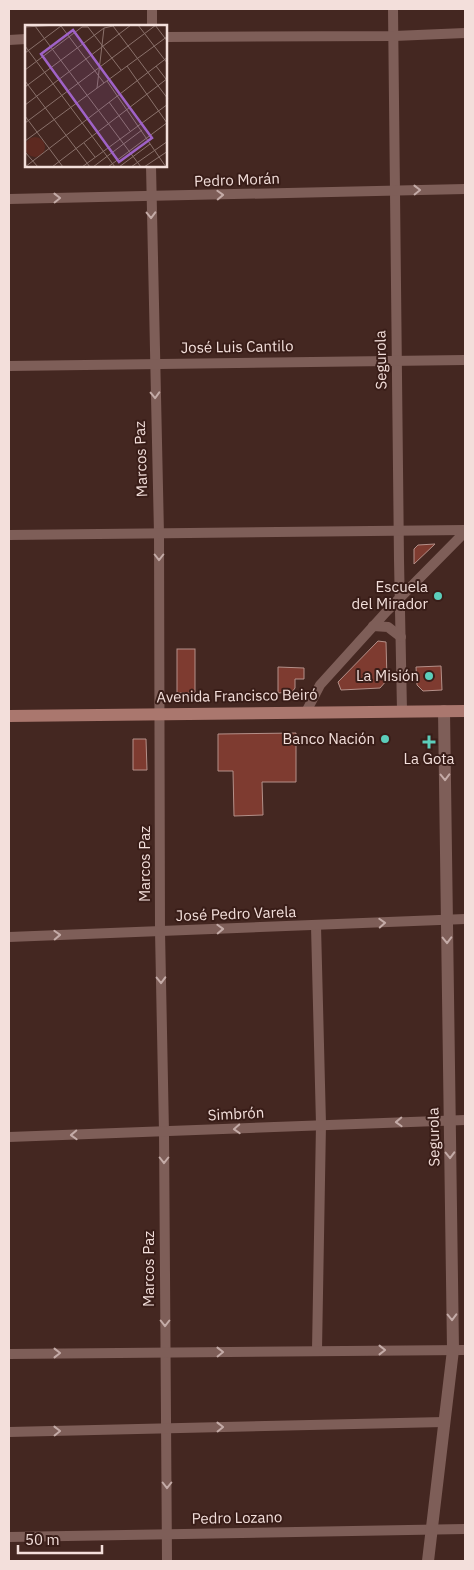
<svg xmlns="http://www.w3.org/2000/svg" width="474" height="1570" viewBox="0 0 474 1570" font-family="'IBM Plex Sans',sans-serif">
  <rect width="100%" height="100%" fill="#442721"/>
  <g fill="#7e3b30" stroke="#b49089">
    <path d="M435,544L414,564V549L418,545Z"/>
    <path d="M378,641L386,642L387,680L380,688L341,690L338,682Z"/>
    <rect x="177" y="649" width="18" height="44"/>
    <path d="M441,666L442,690L423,691L417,685L416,667Z"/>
    <path d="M278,667L304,668V679H295V688L292,692L278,693Z"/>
    <path d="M296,733V782H262L263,815L234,816L233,771H218V734Z"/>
    <path d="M133,739H146L147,770H133Z"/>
  </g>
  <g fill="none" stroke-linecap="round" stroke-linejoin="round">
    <g stroke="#7e5e58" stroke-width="10">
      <path d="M152,9V26"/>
      <path d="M393,9L399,560L402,711"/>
      <path d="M166,37L394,36L465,33"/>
      <path d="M9,40L26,39"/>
      <path d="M151,166L159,534L160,931L164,1132L167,1561"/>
      <path d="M9,199L465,189"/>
      <path d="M9,366L465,360"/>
      <path d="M9,535L465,530"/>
      <path d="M373,626L388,627L401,637"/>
      <path d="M306,712L320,685L387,611L465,532"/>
      <path d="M316,926L321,1124L317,1350"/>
      <path d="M9,937L465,919"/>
      <path d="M9,1137L465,1120"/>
      <path d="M9,1354L465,1350"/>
      <path d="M9,1432L444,1422"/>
      <path d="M9,1537L465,1529"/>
    </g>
    <path stroke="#7e5e58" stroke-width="12" d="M428,1561L453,1350L444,711"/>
    <path stroke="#aa776e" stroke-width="12" d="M9,716L465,711"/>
  </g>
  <defs><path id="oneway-chevron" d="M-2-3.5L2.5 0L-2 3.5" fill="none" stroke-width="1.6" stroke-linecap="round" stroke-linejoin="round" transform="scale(1.25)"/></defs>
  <g stroke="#c4aba7">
    <use href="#oneway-chevron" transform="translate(417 190) rotate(-1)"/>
    <use href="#oneway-chevron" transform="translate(220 195) rotate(-2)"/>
    <use href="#oneway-chevron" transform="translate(57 198) rotate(-1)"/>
    <use href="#oneway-chevron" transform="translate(151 215) rotate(89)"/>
    <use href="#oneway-chevron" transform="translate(155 395) rotate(88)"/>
    <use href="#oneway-chevron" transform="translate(159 557) rotate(90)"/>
    <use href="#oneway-chevron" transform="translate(445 777) rotate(89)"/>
    <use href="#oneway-chevron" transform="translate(382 923) rotate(-3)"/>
    <use href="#oneway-chevron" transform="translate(220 929) rotate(-2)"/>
    <use href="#oneway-chevron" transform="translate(57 935) rotate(-2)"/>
    <use href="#oneway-chevron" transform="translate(447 940) rotate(89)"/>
    <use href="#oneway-chevron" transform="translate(161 980) rotate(89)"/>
    <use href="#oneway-chevron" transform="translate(399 1122) rotate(178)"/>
    <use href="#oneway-chevron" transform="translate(237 1129) rotate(177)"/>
    <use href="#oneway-chevron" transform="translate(74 1135) rotate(178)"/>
    <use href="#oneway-chevron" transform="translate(450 1155) rotate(89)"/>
    <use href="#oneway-chevron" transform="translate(164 1160) rotate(90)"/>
    <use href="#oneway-chevron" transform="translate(452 1317) rotate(89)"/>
    <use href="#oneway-chevron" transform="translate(165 1323) rotate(90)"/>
    <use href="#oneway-chevron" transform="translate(382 1350)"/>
    <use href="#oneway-chevron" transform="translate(220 1352) rotate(-1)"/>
    <use href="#oneway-chevron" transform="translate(57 1353)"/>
    <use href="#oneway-chevron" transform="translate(220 1427) rotate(-1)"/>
    <use href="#oneway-chevron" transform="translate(57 1431) rotate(-1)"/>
    <use href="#oneway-chevron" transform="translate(167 1485) rotate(90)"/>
  </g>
  <g fill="#5ccebb" stroke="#391d18" stroke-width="2">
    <circle cx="438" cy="596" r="5"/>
    <circle cx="429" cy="676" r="5"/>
    <circle cx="385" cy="739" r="5"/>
    <path d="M426.5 734.5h5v5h5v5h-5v5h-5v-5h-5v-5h5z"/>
  </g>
  <g text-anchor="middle" stroke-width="4" stroke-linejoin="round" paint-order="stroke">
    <g font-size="15" fill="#f3dfdb" stroke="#391d18">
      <text transform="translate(237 180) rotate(-2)" y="5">Pedro Morán</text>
      <text transform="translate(237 347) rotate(-1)" y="5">José Luis Cantilo</text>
      <text transform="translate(381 360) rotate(-91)" y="5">Segurola</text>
      <text transform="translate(141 459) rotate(-92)" y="5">Marcos Paz</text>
      <text transform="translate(237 696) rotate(-1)" y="5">Avenida Francisco Beiró</text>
      <text transform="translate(145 864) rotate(-90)" y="5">Marcos Paz</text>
      <text transform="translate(236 914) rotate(-2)" y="5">José Pedro Varela</text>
      <text transform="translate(236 1114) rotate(-3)" y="5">Simbrón</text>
      <text transform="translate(434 1137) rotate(-91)" y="5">Segurola</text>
      <text transform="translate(149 1269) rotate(-90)" y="5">Marcos Paz</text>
      <text transform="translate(237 1518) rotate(-1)" y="5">Pedro Lozano</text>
    </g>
    <g font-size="15" fill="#f3dfdb" stroke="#391d18" text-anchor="end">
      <text x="428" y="592">Escuela<tspan x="428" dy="17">del Mirador</tspan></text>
      <text x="419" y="681">La Misión</text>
      <text x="375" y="744">Banco Nación</text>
      <text x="429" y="764" text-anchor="middle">La Gota</text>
    </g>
  </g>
  <g transform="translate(25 25)">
    <rect width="142" height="142" fill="#442721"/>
    <path d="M0 122a10 10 0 1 1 20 0a10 10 0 1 1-20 0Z" fill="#5d2920"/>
    <path fill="none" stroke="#8a716b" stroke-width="1" d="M113,0L143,39M130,0L143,17M10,1L116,142M36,1L79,58M0,2L32,0M0,21L90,142M0,28L36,1M102,41L142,98M131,41L141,54M0,45L57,2H63L96,45M0,56L65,142M82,56L141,142M0,62L79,3L88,1L143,74M72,63L79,3M84,77L105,106M0,80L106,0M0,91L38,142M0,98L131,0M0,116L143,11M59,118L70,132M0,127L13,142M0,142L143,32M27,142L143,53M57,142L143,79M68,142L117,105M83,142L143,97M94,142L125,119M106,142L143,116M119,142L143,126"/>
    <path fill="#9f62c7" fill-opacity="0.15" stroke="#9f62c7" stroke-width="2.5" d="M48,5L127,113L94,137L16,29Z"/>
    <rect width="142" height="142" fill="none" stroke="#f3dfdb" stroke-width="2.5"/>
  </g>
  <rect width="474" height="1570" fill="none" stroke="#f3dfdb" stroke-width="20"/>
  <path d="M18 1545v8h84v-8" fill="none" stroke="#f3dfdb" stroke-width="2.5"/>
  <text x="25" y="1545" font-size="15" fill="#f3dfdb" stroke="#391d18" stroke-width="4" paint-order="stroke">50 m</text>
</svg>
